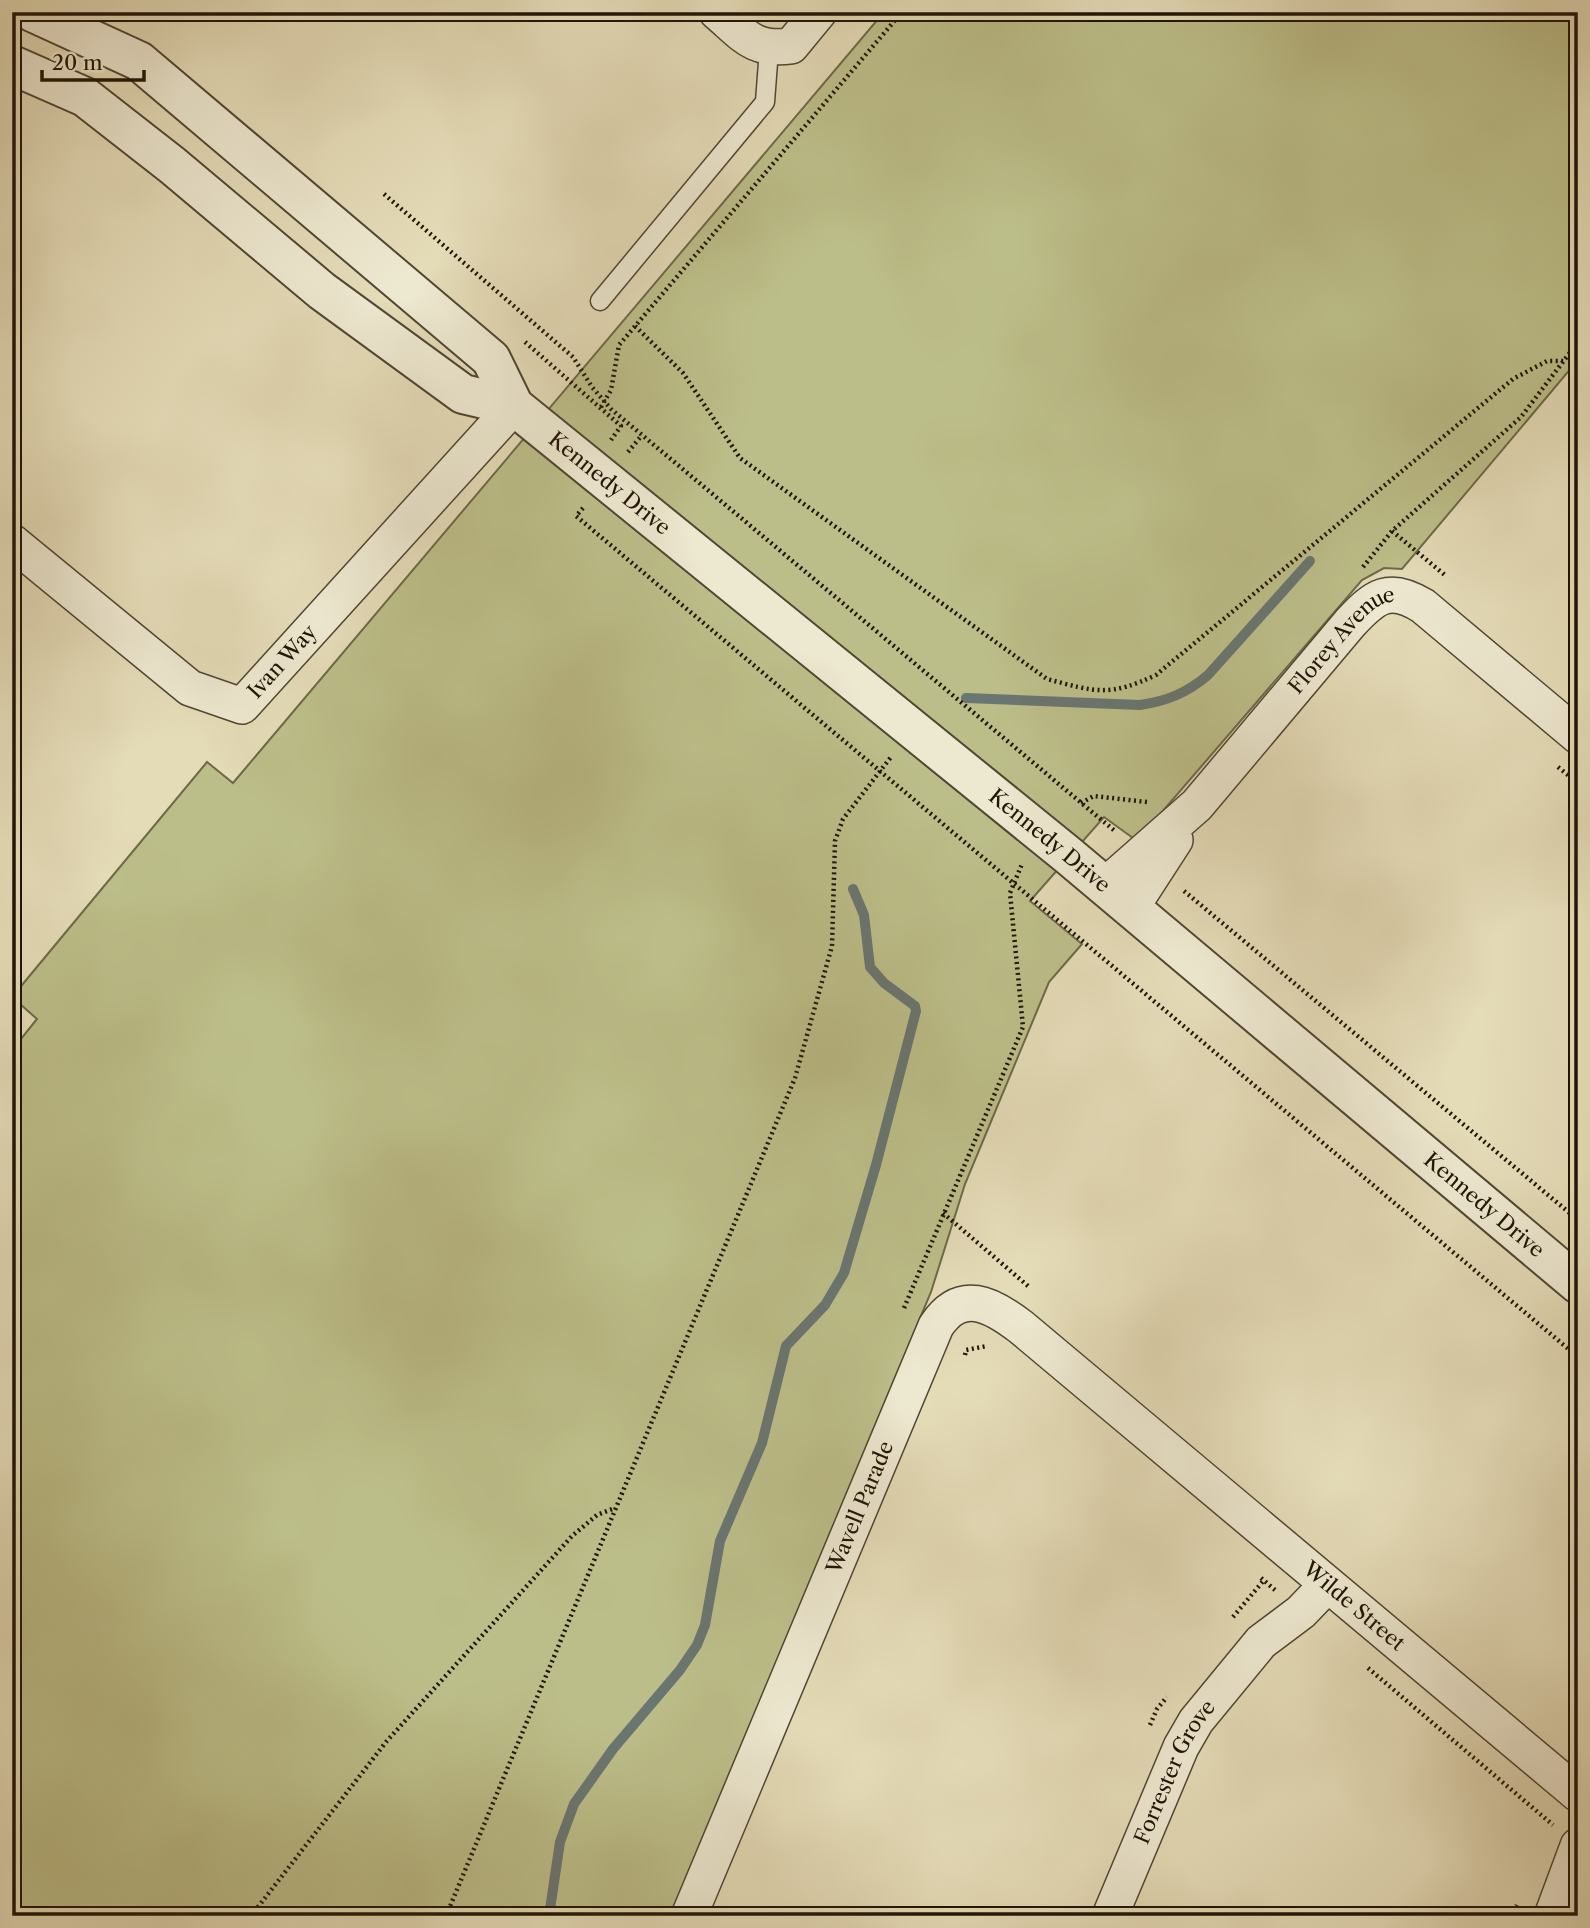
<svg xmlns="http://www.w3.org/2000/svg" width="1590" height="1928" viewBox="0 0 1590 1928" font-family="'Libre Caslon Text',serif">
  <rect width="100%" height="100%" fill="#e4dbb7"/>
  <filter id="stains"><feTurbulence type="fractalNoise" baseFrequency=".00286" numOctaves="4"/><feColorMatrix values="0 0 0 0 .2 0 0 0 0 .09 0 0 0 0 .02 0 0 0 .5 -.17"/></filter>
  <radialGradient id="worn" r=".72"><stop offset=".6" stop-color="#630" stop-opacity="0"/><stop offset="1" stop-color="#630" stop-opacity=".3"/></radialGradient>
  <path fill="#bcbe89" stroke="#6e6948" stroke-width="2" d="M884,12H1578V360L1402,569L1384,568L1362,580L1137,841L1104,817L1030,901L1082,944L1049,982L965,1184L931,1292L670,1916H12V1050L37,1019L12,997L207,762L233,783Z"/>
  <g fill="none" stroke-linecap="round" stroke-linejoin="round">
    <g stroke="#697671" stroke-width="10">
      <path d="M966,698L1140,705C1167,701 1187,693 1208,675L1310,561"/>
      <path d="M549,1916L560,1842L574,1804L613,1749L680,1670L697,1645L705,1625L720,1541L762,1443L786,1346L825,1305L844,1273L876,1165L916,1011L915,1006L884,983L870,967L864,915L853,889"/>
    </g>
    <g stroke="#504632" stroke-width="21">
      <path id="service" d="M600,301L765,102L769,49"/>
    </g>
    <g stroke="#504632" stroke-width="38">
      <g id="minor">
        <path d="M717,12C744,35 753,51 791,46L819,12"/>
        <path id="s1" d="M12,542L190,688L242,706L514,406"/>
        <path id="s2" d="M1105,886L1197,805L1350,623C1375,596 1389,585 1423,606L1578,736"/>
        <path d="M1131,908L1175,840"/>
        <path id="s3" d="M689,1916L936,1326C961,1288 991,1304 1021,1327L1578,1794"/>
        <path id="s4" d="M1110,1916L1181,1747L1196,1721L1261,1642L1301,1612L1327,1585"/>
        <path d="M1552,1916L1578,1846"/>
      </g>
    </g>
    <g stroke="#504632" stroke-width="42">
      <g id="tertiary">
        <path id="s5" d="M32,12L139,61L491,359L514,406L1069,856L1578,1284"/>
        <path d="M12,65L85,97L172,165L322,291L463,394L514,406"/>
      </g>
    </g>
    <g stroke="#1f1406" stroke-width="4.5" stroke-dasharray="2 3.5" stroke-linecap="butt">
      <path d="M384,194L573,357L592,387L611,409L1116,832"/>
      <path d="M635,326L683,373L740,458L1047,679C1096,692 1109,697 1156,675L1513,379L1547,361H1565"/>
      <path d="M525,342L621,426L611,440"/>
      <path d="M601,407L611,390L619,345L902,12"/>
      <path d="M628,452L642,435"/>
      <path d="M583,508L576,516L1578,1357"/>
      <path d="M1392,531L1446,576"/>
      <path d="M1363,567L1392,531L1521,417L1578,342"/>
      <path d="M1558,767L1578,783"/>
      <path d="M1081,803L1094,796L1147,802"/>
      <path d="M1184,891L1578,1220"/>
      <path d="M943,1213L1028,1286"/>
      <path d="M904,1308L1023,1027L1010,893L1022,864"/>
      <path d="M965,1355L966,1350L987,1346"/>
      <path d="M1261,1578L1275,1590"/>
      <path d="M1233,1617L1264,1580"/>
      <path d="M1368,1668L1553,1825"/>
      <path d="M1150,1725L1157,1709L1167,1697"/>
      <path d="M251,1916L386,1742L572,1536L597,1515L615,1508"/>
      <path d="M446,1916L795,1078L832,946L835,841L843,819L891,757"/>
      <path d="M1512,1916L1517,1905"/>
    </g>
    <use href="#service" stroke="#ede8d0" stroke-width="18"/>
    <use href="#minor" stroke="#ede8d0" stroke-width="35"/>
    <use href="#tertiary" stroke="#ede8d0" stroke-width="38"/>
  </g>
  <g text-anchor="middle" stroke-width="5" stroke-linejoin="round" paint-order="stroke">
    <g font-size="21" fill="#1f1406" stroke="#ede8d0">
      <text dy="7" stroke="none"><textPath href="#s5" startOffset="754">Kennedy Drive</textPath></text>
      <text dy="7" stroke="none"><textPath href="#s2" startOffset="343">Florey Avenue</textPath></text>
      <text dy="7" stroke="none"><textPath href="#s1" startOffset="345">Ivan Way</textPath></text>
      <text dy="7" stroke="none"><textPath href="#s5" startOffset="1321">Kennedy Drive</textPath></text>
      <text dy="7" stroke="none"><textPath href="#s5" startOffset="1888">Kennedy Drive</textPath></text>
      <text dy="7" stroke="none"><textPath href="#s3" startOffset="443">Wavell Parade</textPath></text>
      <text dy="7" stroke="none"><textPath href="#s3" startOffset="1174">Wilde Street</textPath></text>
      <text dy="7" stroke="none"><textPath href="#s4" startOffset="158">Forrester Grove</textPath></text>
    </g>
  </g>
  <rect width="1590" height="1928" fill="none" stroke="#e4dbb7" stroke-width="42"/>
  <rect x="14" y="14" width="1562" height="1900" fill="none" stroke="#1f1406" stroke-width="3.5"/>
  <rect x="21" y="21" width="1548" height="1886" fill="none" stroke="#1f1406" stroke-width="2"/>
  <path d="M42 70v10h102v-10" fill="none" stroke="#1f1406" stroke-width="3.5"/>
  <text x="52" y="70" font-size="21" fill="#1f1406" stroke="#ede8d0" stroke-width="5" paint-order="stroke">20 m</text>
  <rect width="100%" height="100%" filter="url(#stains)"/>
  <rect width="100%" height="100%" fill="url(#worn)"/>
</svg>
